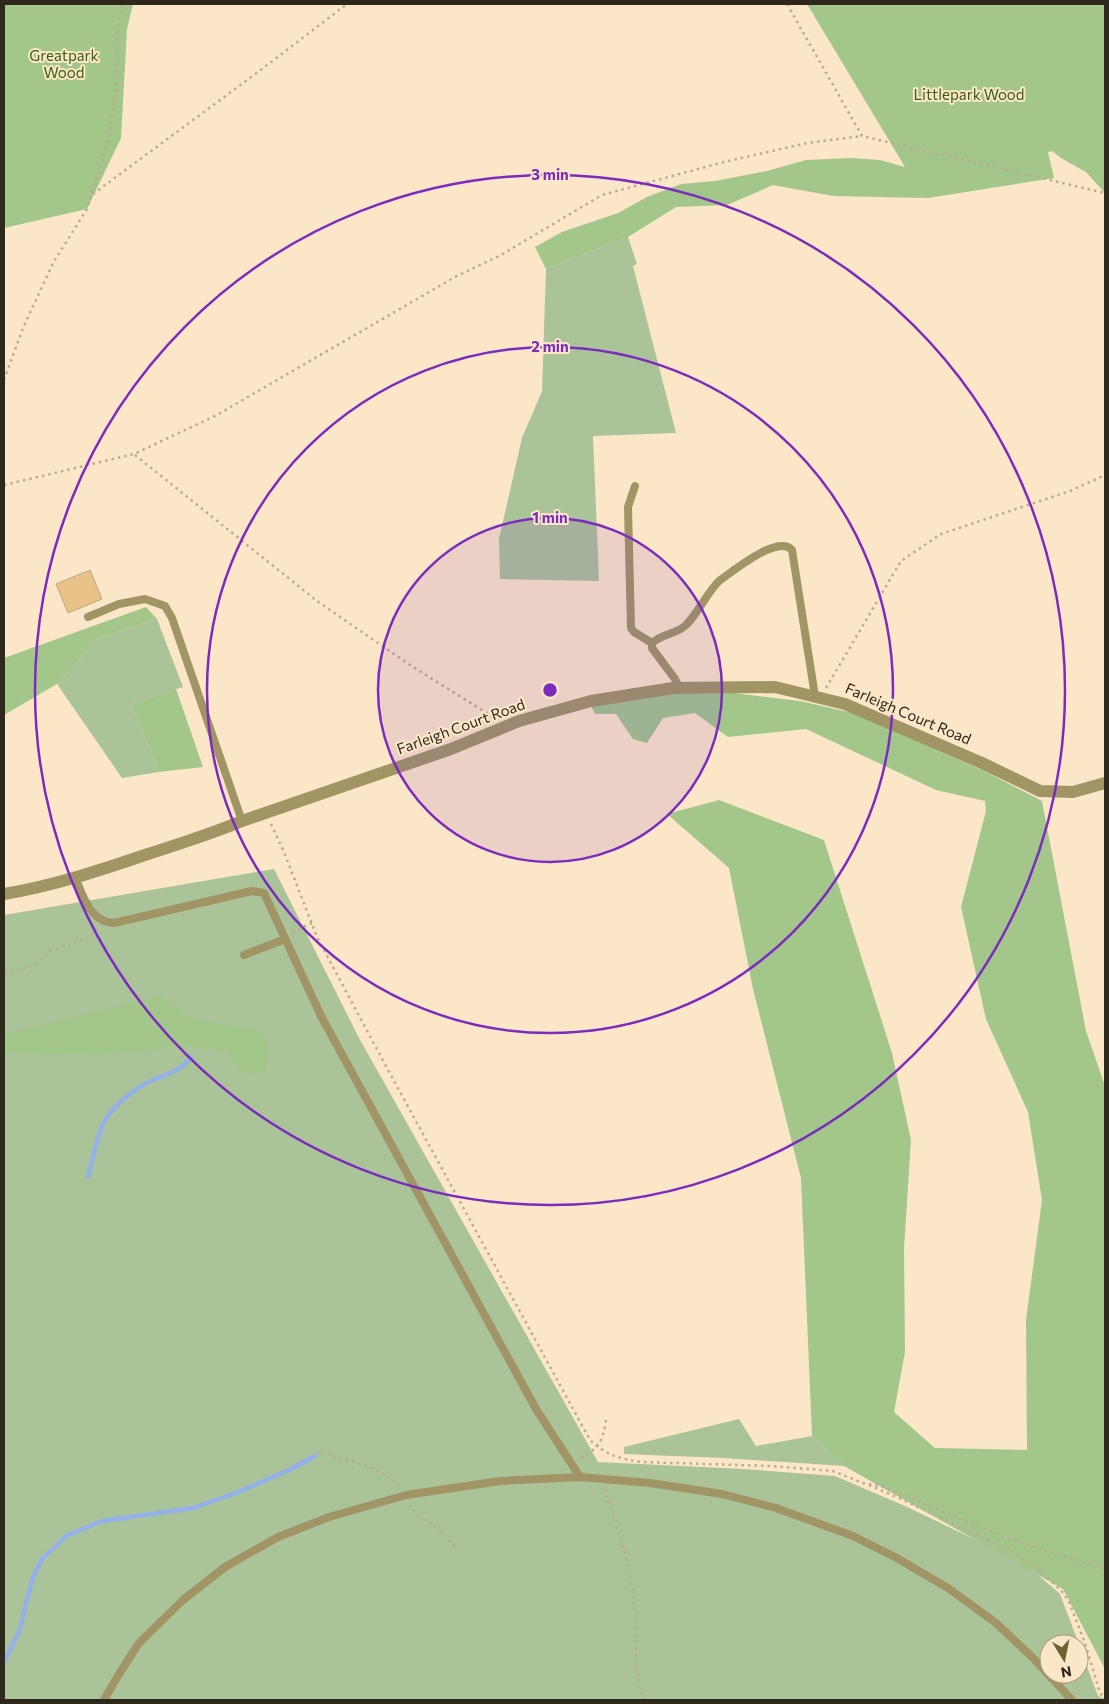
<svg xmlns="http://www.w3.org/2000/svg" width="1109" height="1704" viewBox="0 0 1109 1704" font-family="Commissioner,sans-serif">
  <rect width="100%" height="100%" fill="#fbe7c7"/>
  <g fill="#abc399">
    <path d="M628,237L637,264L633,266L676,433L593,436L599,581L500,579L499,539L522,438L542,391L546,269Z"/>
    <path d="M157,619L183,687L131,704L159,772L122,778L57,684L97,639Z"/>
    <path d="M274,869L359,1038L598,1462L744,1469L835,1476L905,1506L999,1551L1036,1573L1060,1594L1079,1644H1049V1674H1079V1645L1098,1696L1105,1699V1700H4V915Z"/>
    <path d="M739,1419L756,1446L812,1436L844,1466L723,1458L624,1454V1447Z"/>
  </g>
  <g fill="#a3c68b">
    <path d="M4,4H133L127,29L121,138L87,209L4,228Z"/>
    <path d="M807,4H1105V193L1086,172L1061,158L1052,151L1048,152L1054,178L928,198L833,196L773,185L727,205L676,207L628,237L546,269L535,247L562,232L618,213L647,197L681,184L715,181L767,171L806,160L851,158L880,160L905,167Z"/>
    <path d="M146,607L157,619L97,639L57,684L4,715V658Z"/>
    <path d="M176,689L203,767L159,772L131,704Z"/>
    <path d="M734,693L800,701L853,713L982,770L1042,801L1086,1031L1105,1086V1669L1063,1589L844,1466L812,1436L801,1178L753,989L729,868L667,814L719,800L824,840L892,1053L911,1140L904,1248L905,1352L894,1412L935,1448L1027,1450L1026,1320L1042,1200L1028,1112L986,1019L961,907L986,811L985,801L936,790L806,729L728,737L695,713L663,718L647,743L633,739L616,714H595L591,706L668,694Z"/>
    <path d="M161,996L191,1018L262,1031L269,1050L265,1071L244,1074L226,1052L187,1046L102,1055L4,1053V1034Z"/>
  </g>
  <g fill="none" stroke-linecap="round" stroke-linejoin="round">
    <g stroke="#92b0e9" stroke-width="4.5">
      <path d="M88,1177C92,1162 97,1136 104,1122C113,1106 136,1087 153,1080C170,1073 179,1072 191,1057"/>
      <path d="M4,1662L19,1632L32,1580L42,1559L66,1536L102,1521L193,1508L236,1493L289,1470L315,1456"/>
    </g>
  </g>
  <path fill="#e8c286" stroke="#baa789" d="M90,570L102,599L68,613L56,584Z"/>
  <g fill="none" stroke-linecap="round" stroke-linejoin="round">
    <g stroke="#bbab91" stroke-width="2.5" stroke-dasharray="2.5 4" stroke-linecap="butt">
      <path d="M787,4L862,136L1105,193"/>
      <path d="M93,194L258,72L347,4"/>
      <path d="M4,380L23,328L53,263L87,209L110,135L117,79V27L123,4"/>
      <path d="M135,455L317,601L410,665L493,717"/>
      <path d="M4,485L134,454L215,416L455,277L501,255L602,195L724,162L807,143L862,136"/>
      <path d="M826,688L901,561L941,534L1070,491L1105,475"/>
      <path d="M271,824L284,852L317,937L387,1068L590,1440C606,1455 620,1459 641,1462L772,1466L833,1471L863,1483L884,1487L1009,1539L1105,1569"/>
      <path d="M292,932L312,923"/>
      <path d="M4,973L32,966L49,951L87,938L97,929"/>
      <path d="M321,1452C348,1462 377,1464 399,1485"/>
      <path d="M581,1458C599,1448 603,1441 606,1420"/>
      <path d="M869,1485L899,1498L1009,1550L1038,1570L1061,1590L1069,1602L1085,1643L1100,1693L1105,1699"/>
      <path d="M604,1489C620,1532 634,1578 636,1624C637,1653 633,1671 644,1700"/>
      <path d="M410,1505C417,1516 427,1521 438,1529C445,1535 451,1543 457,1550"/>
    </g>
    <g stroke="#a19465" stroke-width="8">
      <path d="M635,486L628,507L631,628L634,632L652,643"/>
      <path d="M88,617L119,604L145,599L165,606L172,618L242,821"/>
      <path d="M679,687L675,679L652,648V643C662,634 677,634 686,625C699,612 706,594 719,581C733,571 778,534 792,550L815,696"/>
      <path d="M75,877C83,896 90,922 114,923L252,891L264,893L321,1016L536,1409L580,1477"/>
      <path d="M244,955L285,939"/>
      <path d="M104,1700L119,1674L139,1643L183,1600L225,1567L278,1537L329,1517L406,1495L500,1481L580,1477L650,1483L722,1494L776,1508L853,1536L895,1557L948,1588L996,1623L1032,1657L1072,1700"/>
    </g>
    <path stroke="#a19465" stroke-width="12" d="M4,894C53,886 101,870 148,854C179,844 211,834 242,821L451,749L519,721L591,701L673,688L775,687L845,704L982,763L1040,791L1073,792L1105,783"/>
  </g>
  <circle cx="550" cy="690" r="172" fill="#7b2cbf" fill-opacity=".12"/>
  <g fill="none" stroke="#7b2cbf" stroke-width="2.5">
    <circle cx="550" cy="690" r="172"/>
    <circle cx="550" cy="690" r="343"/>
    <circle cx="550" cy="690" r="515"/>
  </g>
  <g text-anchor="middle" stroke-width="4" stroke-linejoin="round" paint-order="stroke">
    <g font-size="15" fill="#375f08" stroke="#fbe7c7">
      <text x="64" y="61">Greatpark<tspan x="64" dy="17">Wood</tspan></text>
      <text x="969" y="100">Littlepark Wood</text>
    </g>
    <g font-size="15" fill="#2e271b" stroke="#fbe7c7">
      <text transform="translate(908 714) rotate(23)" y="5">Farleigh Court Road</text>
      <text transform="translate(461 727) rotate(-20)" y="5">Farleigh Court Road</text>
    </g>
  </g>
  <circle cx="550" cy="690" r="8" fill="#7b2cbf" stroke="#fbe7c7" stroke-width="2.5"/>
  <g font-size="15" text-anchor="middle" font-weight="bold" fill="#7b2cbf" stroke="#fbe7c7" stroke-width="4" stroke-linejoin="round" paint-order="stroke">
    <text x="550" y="180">3 min</text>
    <text x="550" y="352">2 min</text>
    <text x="550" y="523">1 min</text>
  </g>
  <rect width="1109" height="1704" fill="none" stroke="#2e271b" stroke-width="10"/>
  <g transform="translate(1064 1659) rotate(170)"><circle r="24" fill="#fbe7c7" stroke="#a99a82"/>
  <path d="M0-4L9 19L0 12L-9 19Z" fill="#70622f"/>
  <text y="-8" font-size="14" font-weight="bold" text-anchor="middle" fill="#2e271b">N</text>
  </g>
</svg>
